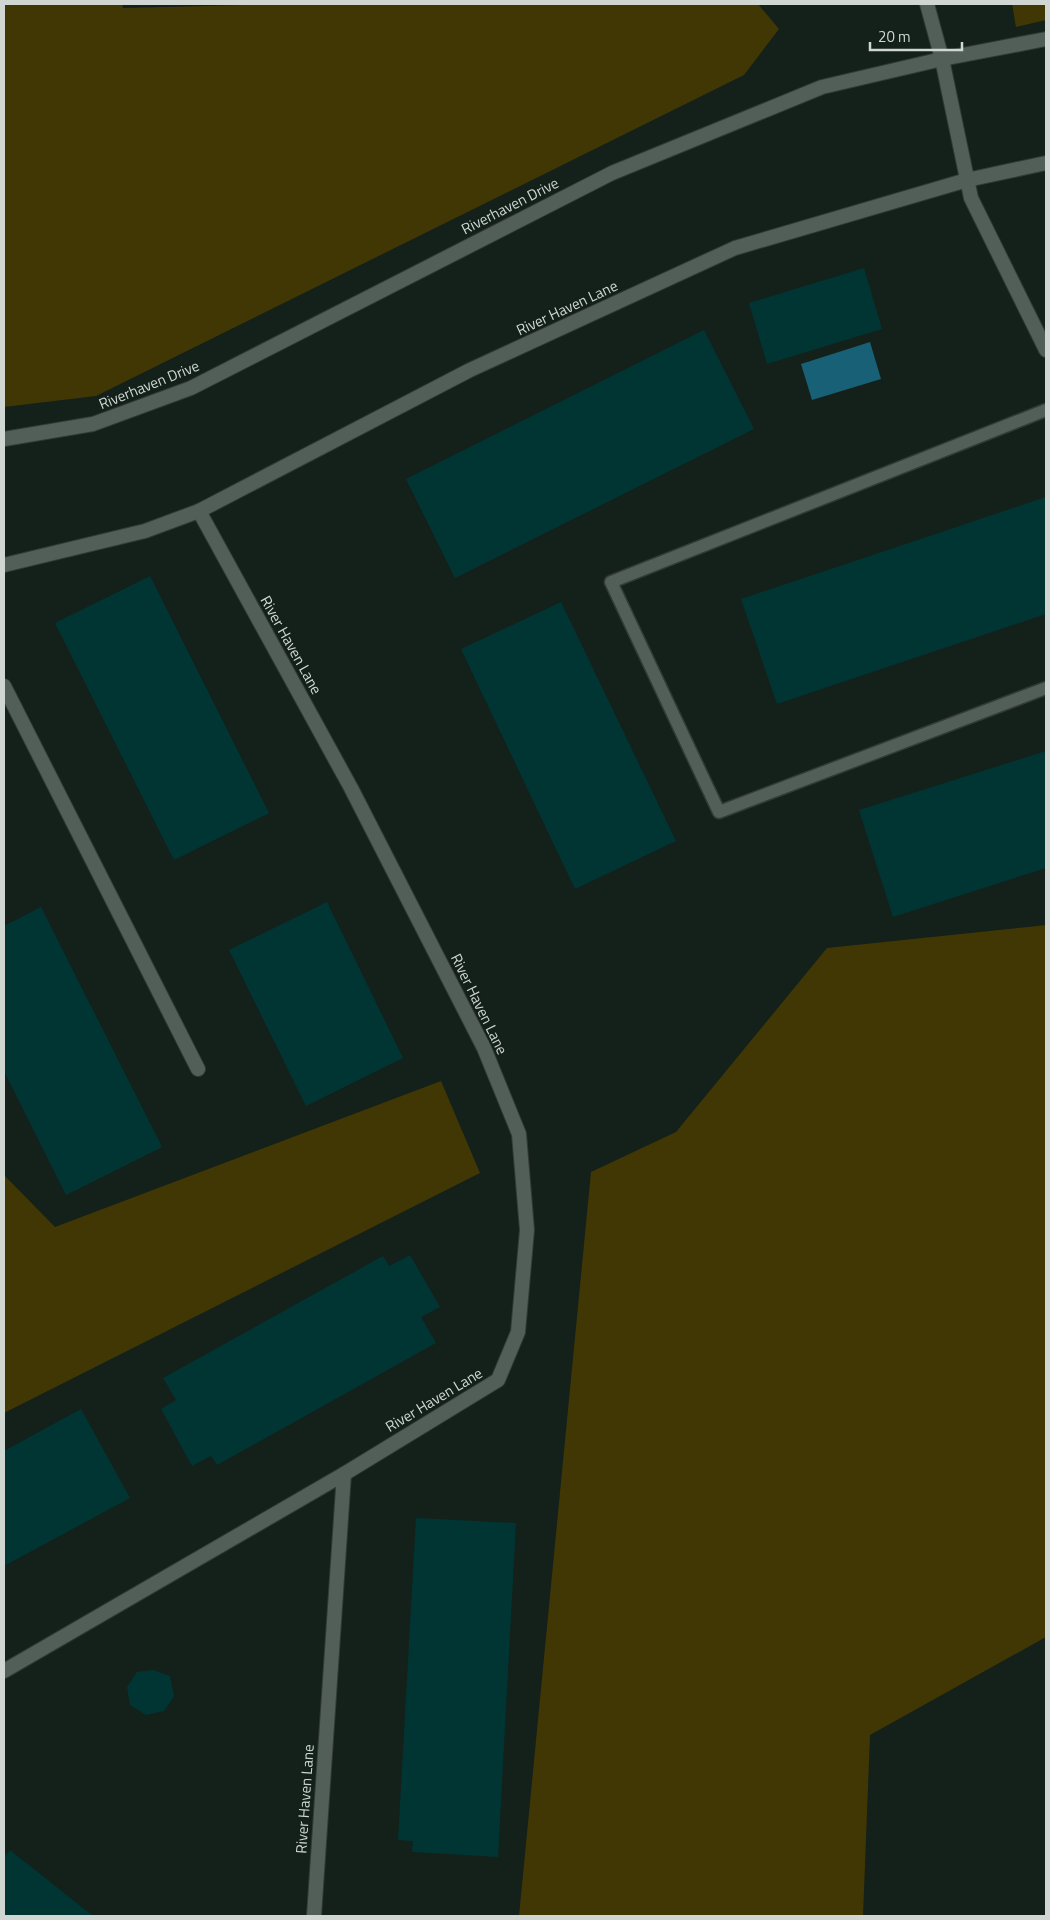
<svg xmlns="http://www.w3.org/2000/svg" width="1050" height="1920" viewBox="0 0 1050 1920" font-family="'Titillium Web',sans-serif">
  <rect width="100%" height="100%" fill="#14201a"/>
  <g fill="#403704">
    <path d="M4,4H122L123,8L286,4H758L779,29L744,75L96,396L4,407Z"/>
    <path d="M1012,4H1046V20L1016,27Z"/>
    <path d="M1046,925V1637L870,1735L863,1916H519L591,1172L676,1132L827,948Z"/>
    <path d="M441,1081L480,1173L4,1413V1175L55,1227Z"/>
  </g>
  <path fill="#176076" d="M870,342L881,379L812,400L801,364Z"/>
  <g fill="#003533">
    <path d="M864,268L882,329L767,364L749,303Z"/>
    <path d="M704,330L754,429L455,578L406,479Z"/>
    <path d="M1046,497V614L777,704L741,599Z"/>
    <path d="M150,576L269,813L174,860L55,623Z"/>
    <path d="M561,602L676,841L575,889L461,649Z"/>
    <path d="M1046,751V868L893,917L859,810Z"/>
    <path d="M327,902L403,1058L306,1106L229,950Z"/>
    <path d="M41,907L162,1147L66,1195L4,1071V926Z"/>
    <path d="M410,1255L440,1307L421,1317L436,1343L217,1465L211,1456L192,1466L161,1409L176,1400L163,1378L383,1256L389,1266Z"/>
    <path d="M81,1409L130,1498L4,1566V1451Z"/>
    <path d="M416,1518L516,1523L498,1857L412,1852L413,1841L398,1840Z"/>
    <path d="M153,1670L170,1676L174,1696L164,1711L146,1715L130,1705L127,1687L137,1672Z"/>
    <path d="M10,1850L93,1916H4V1857Z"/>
  </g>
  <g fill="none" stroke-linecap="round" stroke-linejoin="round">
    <g stroke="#333a36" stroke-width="15">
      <path id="service" d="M1046,410L611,582L719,812L1046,688"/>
    </g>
    <g stroke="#333a36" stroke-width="16">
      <g id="minor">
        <path d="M927,4L942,59L971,198L1046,350"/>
        <path d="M4,439L93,424L191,388L612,173L822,87L942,59L1046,39"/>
        <path d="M4,565L145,531L199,511L470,370L735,248L967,180L1046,163"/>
        <path d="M4,686L198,1069"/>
        <path d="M4,1671L344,1474L498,1380L518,1332L527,1230L519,1134L484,1048L351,788L199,511"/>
        <path d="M314,1916L344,1474"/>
      </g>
    </g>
    <use href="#service" stroke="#525f58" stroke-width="12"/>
    <use href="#minor" stroke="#525f58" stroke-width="14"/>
  </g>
  <g text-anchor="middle" stroke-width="4" stroke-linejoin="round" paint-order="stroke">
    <g font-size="15" fill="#d0d7d3" stroke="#14201a">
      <text transform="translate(510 206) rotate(-27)" y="5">Riverhaven Drive</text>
      <text transform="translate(567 308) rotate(-25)" y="5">River Haven Lane</text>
      <text transform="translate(149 385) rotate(-22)" y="5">Riverhaven Drive</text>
      <text transform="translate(291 645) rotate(61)" y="5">River Haven Lane</text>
      <text transform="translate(479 1004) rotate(64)" y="5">River Haven Lane</text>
      <text transform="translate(434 1400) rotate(-31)" y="5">River Haven Lane</text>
      <text transform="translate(305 1799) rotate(-86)" y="5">River Haven Lane</text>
    </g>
  </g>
  <rect width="1050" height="1920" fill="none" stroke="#d0d7d3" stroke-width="10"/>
  <path d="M870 42v8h92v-8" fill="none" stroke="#d0d7d3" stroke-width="2.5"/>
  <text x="878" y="42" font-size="15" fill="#d0d7d3" stroke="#14201a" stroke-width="4" paint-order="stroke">20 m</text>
</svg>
